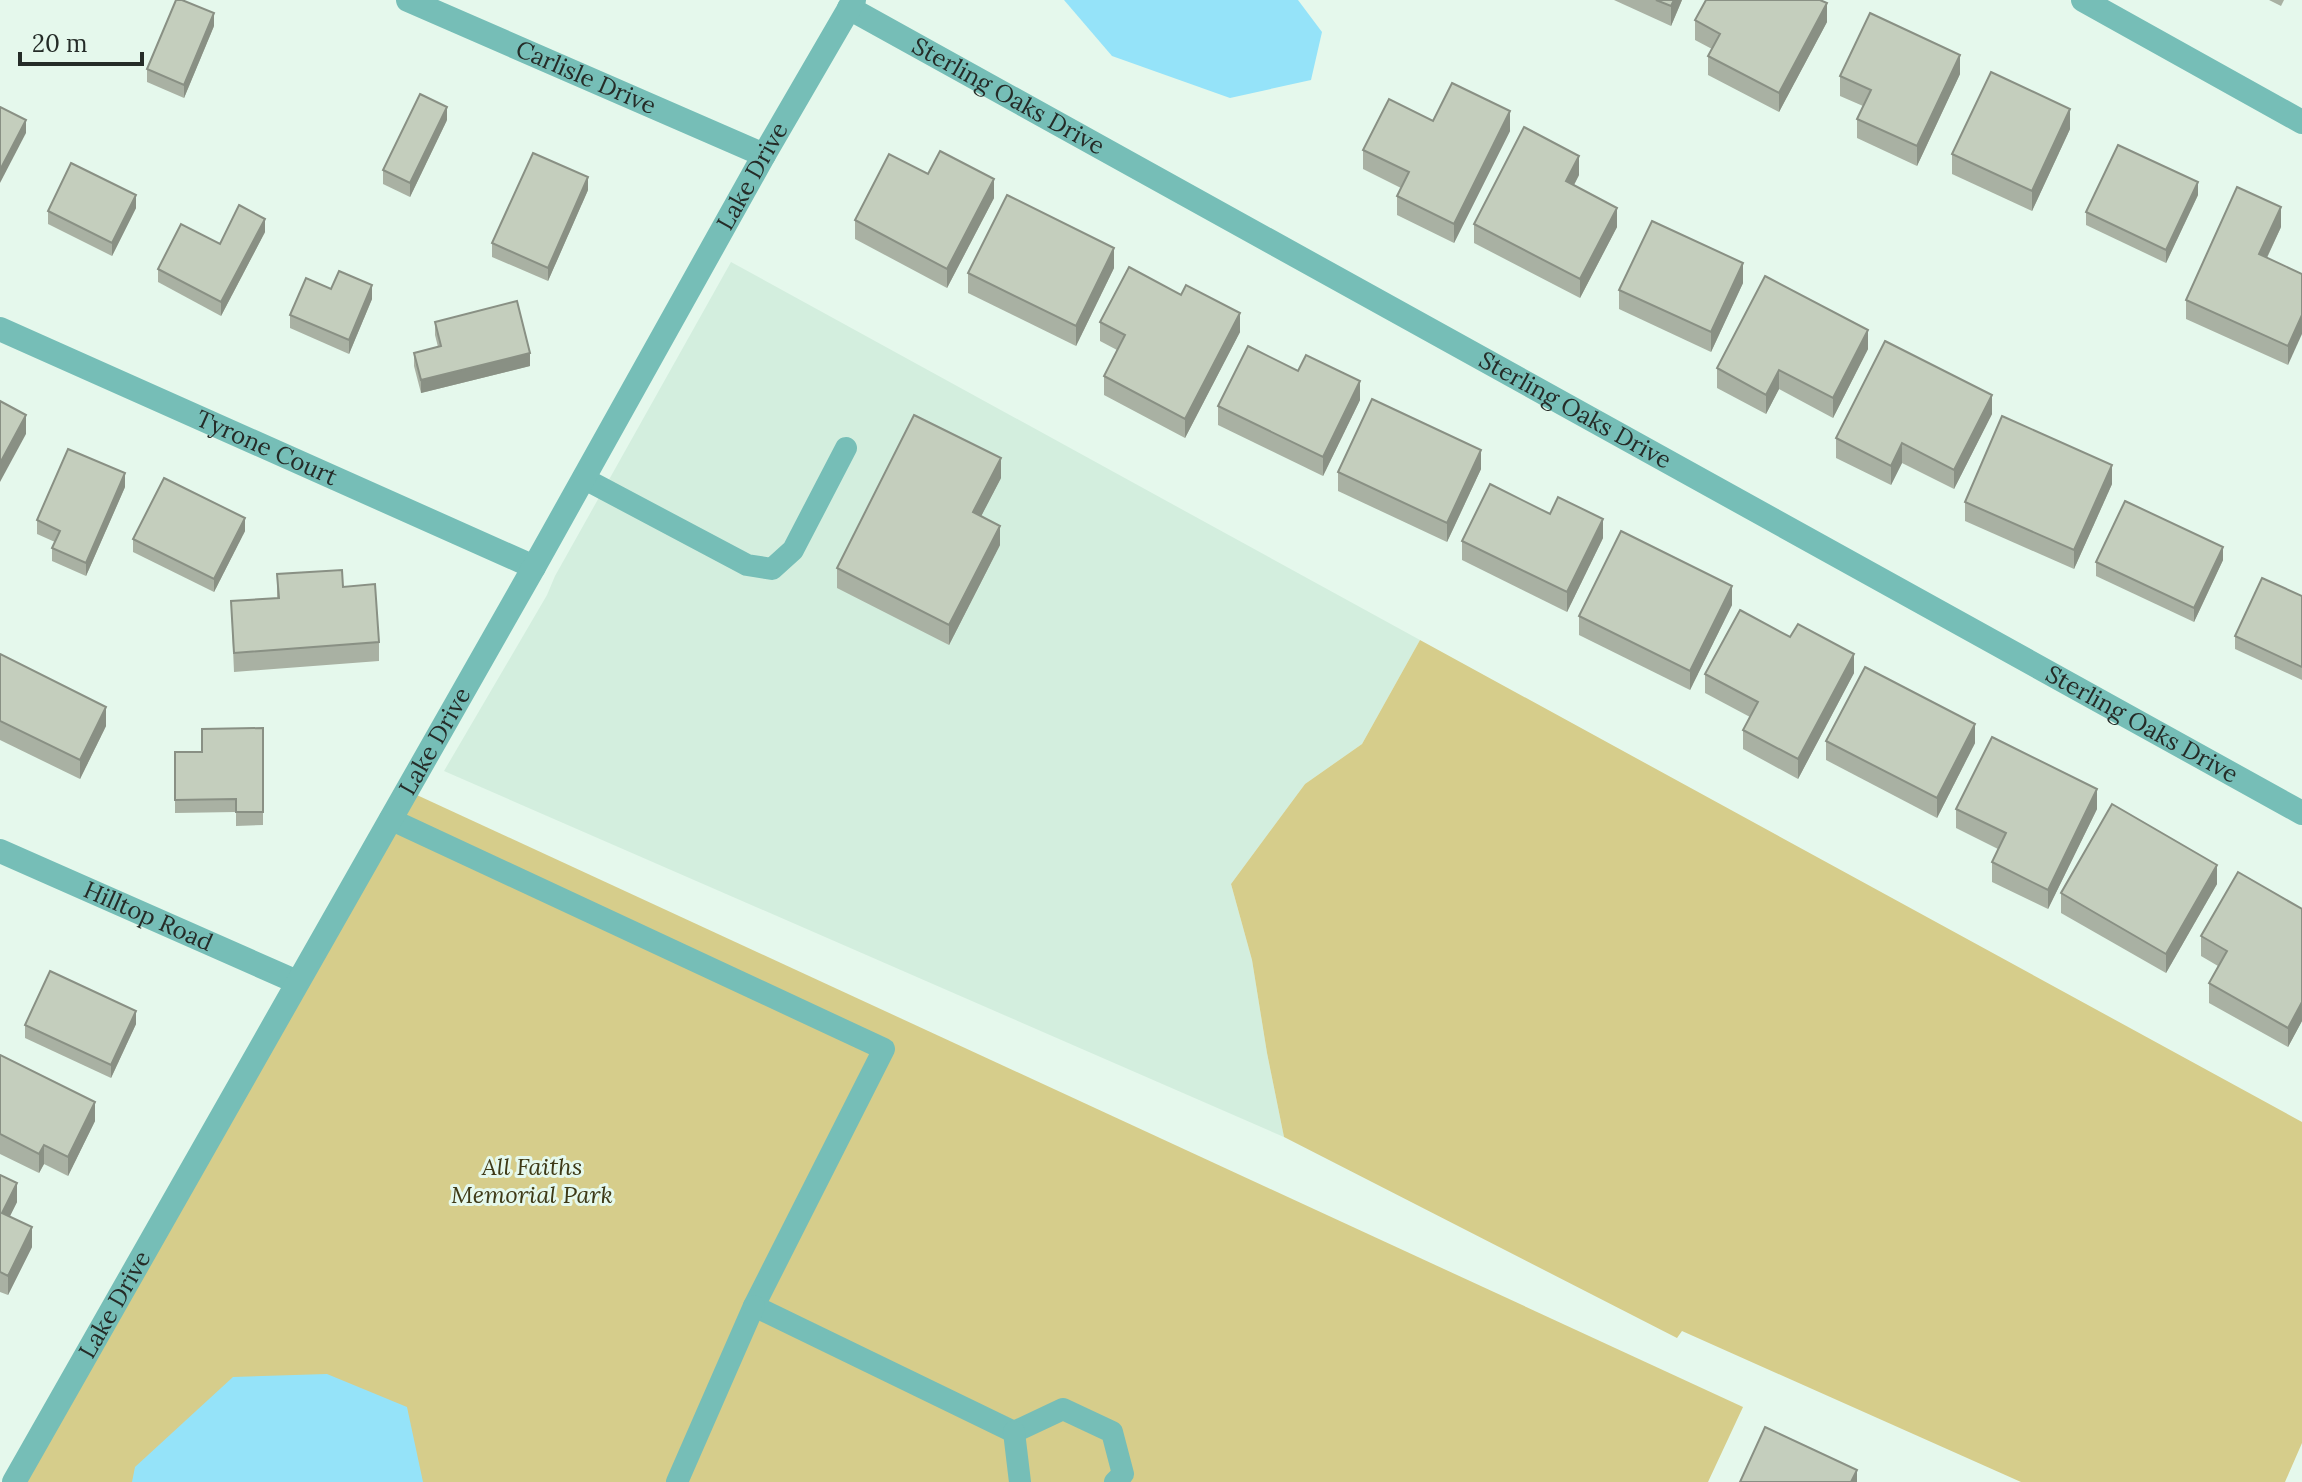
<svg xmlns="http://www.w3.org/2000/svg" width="2302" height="1482" viewBox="0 0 2302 1482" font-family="Lora,serif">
  <rect width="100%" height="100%" fill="#e5f8ec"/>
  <path fill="#d3eede" d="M731,262L1420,640L1362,744L1305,784L1231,884L1252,960L1267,1053L1284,1137L444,771L547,595L555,576Z"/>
  <g fill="#d6cd8b">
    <path d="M1420,640L2302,1122V1443L2285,1482H2021L1682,1331L1677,1338L1284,1137L1267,1053L1252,960L1231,884L1305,784L1362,744Z"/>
    <path d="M406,790L1743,1407L1708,1482H15Z"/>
  </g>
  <g fill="#95e3f9">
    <path d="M1064,0H1298L1322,32L1311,80L1230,98L1112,56Z"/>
    <path d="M327,1374L407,1407L423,1482H132L135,1467L233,1377Z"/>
  </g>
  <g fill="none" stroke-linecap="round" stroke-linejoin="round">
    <g stroke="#76beb7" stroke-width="22">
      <path d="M583,478L747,565L772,569L793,550L846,448"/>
      <path d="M390,819L884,1049L754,1306L1014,1432"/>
      <path d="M1014,1432L1063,1409L1112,1432L1123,1474L1115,1482"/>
      <path d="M1014,1432L1020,1482"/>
      <path d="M677,1482L754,1306"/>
    </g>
    <g stroke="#76beb7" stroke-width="24">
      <path id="s1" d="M408,0L764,155"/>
      <path d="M2083,0L2302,122"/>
      <path id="s2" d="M849,8L2302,813"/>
      <path id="s3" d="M0,329L534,567"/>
      <path id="s4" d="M0,851L297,982"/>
    </g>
    <path stroke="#76beb7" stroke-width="24" id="s5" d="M14,1482L534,567L764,155L854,0"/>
  </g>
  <g fill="#a9b1a3">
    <path d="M1614,0H1682L1671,26Z"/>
    <path d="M2269,0H2284L2281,6Z"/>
    <path d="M1695,20L1827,22L1779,112L1708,75V56L1712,49L1695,40Z"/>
    <path d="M214,26L184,98L147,82V69Z"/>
    <path d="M1960,74L1917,166L1857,138V119L1863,106L1840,96V76Z"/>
    <path d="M447,120L410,197L383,184V170Z"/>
    <path d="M1433,121L1510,131L1454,243L1397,215V196L1401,188L1363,169V150Z"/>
    <path d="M2070,129L2032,211L1952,174V154Z"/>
    <path d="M928,174L994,198L947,288L855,239V220Z"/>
    <path d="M1579,175L1574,185L1617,227L1580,298L1474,243V224Z"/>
    <path d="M588,190L548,281L492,257V243Z"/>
    <path d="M2198,195L2166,263L2086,225V212Z"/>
    <path d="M136,208L112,256L48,224V211Z"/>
    <path d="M2281,227L2267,258L2302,274L2288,365L2186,319V300Z"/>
    <path d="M265,232L221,316L158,282V269Z"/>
    <path d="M1114,268L1076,346L968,293V273Z"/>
    <path d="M1743,283L1711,352L1619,309V290Z"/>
    <path d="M331,289L372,299L349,354L290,328V315Z"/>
    <path d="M1181,295L1240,332L1185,438L1104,395V376L1117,350L1100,341V322Z"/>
    <path d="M435,322L530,366L421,393L414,366V353L438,347L435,335Z"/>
    <path d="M1868,349L1833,418L1779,389L1766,414L1717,388V368Z"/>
    <path d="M1360,400L1323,476L1218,425V406Z"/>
    <path d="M1992,414L1954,489L1902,463L1891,485L1836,458V438Z"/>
    <path d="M1481,469L1447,542L1338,491V472Z"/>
    <path d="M1001,478L981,516L1000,545L949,645L837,588V568Z"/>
    <path d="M2112,484L2074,569L1965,521V502Z"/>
    <path d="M125,487L86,576L52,561V548L55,542L37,534V520Z"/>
    <path d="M1550,514L1603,538L1567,612L1462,560V541Z"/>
    <path d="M245,531L214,592L133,552V539Z"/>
    <path d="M2223,560L2194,622L2096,576V562Z"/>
    <path d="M277,574L343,587L379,642V661L234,672L231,601L277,598Z"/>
    <path d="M2302,596V680L2235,649V636Z"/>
    <path d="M1732,605L1690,690L1579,635V616Z"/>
    <path d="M0,654L106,726L80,779L0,740Z"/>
    <path d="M1854,673L1798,779L1743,749V730L1750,717L1705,693V674Z"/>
    <path d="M263,728V825L236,826V812L175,813V752H202Z"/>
    <path d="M1826,741L1975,743L1937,818L1826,760Z"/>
    <path d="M1956,809H2097L2048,909L1992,882V862L1998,849L1956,828Z"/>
    <path d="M2217,884L2166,973L2061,913V893Z"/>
    <path d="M2302,909V1021L2288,1047L2209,1003V983L2218,966L2201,956V936Z"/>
    <path d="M136,1024L111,1078L25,1038V1025Z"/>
    <path d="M0,1055L95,1121L68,1176L44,1164L39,1173L0,1154Z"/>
    <path d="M0,1175L17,1202L10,1216L32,1247L8,1295L0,1292Z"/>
  </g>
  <g fill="#899084">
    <path d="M1674,0H1682L1671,26V6Z"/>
    <path d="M1827,3V22L1779,112V93Z"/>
    <path d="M214,13V26L184,98V85Z"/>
    <path d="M1960,55V74L1917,166V146Z"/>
    <path d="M447,107V120L410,197V183Z"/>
    <path d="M2070,109V129L2032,211V191Z"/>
    <path d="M1510,111V131L1454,243V224Z"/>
    <path d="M26,120V133L0,183V170Z"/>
    <path d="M1579,156V175L1566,200V181Z"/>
    <path d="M588,177V190L548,281V268Z"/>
    <path d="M994,179V198L947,288V269Z"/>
    <path d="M2198,182V195L2166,263V250Z"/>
    <path d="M136,195V208L112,256V243Z"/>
    <path d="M2281,207V227L2259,274V254Z"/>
    <path d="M1617,208V227L1580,298V279Z"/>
    <path d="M265,219V232L221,316V302Z"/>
    <path d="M1114,248V268L1076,346V326Z"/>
    <path d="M1743,263V283L1711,352V332Z"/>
    <path d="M372,285V299L349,354V340Z"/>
    <path d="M1240,313V332L1185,438V419Z"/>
    <path d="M2302,315V334L2288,365V346Z"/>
    <path d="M1868,330V349L1833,418V398Z"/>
    <path d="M530,353V366L421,393V380Z"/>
    <path d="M1779,370V389L1766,414V395Z"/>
    <path d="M1360,381V400L1323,476V457Z"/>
    <path d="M1992,395V414L1954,489V470Z"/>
    <path d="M26,415V434L0,482V463Z"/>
    <path d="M1902,443V463L1891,485V466Z"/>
    <path d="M1481,450V469L1447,542V523Z"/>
    <path d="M1001,458V478L973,532V512Z"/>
    <path d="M2112,465V484L2074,569V550Z"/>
    <path d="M125,473V487L86,576V563Z"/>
    <path d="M245,518V531L214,592V579Z"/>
    <path d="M1603,519V538L1567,612V592Z"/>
    <path d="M1000,526V545L949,645V625Z"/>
    <path d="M2223,547V560L2194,622V608Z"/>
    <path d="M1732,586V605L1690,690V671Z"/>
    <path d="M1854,654V673L1798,779V759Z"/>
    <path d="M106,707V726L80,779V760Z"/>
    <path d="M1975,724V743L1937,818V798Z"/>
    <path d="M2097,789V809L2048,909V890Z"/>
    <path d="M2217,865V884L2166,973V954Z"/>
    <path d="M2302,1002V1021L2288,1047V1028Z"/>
    <path d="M136,1011V1024L111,1078V1065Z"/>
    <path d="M95,1102V1121L68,1176V1157Z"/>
    <path d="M44,1145V1164L39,1173V1154Z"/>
    <path d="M17,1183V1202L2,1232V1213Z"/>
    <path d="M32,1227V1247L8,1295V1276Z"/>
    <path d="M1857,1470V1482H1851Z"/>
  </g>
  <g fill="#c4cebd" stroke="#899084" stroke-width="2">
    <path d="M176,0H182L214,13L184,85L147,69Z"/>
    <path d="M1656,0H1674L1671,6Z"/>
    <path d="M1706,0H1820L1827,3L1779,93L1708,56L1720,34L1695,20Z"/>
    <path d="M1870,13L1960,55L1917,146L1857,119L1871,90L1840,76Z"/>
    <path d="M1991,72L2070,109L2032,191L1952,154Z"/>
    <path d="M1452,83L1510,111L1454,224L1397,196L1409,172L1363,150L1389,99L1433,121Z"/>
    <path d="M420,94L447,107L410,183L383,170Z"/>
    <path d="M0,107L26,120L0,170Z"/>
    <path d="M1524,127L1579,156L1566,181L1617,208L1580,279L1474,224Z"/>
    <path d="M2118,145L2198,182L2166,250L2086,212Z"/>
    <path d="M940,151L994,179L947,269L855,220L889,154L928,174Z"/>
    <path d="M533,153L588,177L548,268L492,243Z"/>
    <path d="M71,163L136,195L112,243L48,211Z"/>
    <path d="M2237,187L2281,207L2259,254L2302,274V315L2288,346L2186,300Z"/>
    <path d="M1007,195L1114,248L1076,326L968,273Z"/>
    <path d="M239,205L265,219L221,302L158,269L181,224L220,244Z"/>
    <path d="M1652,221L1743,263L1711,332L1619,290Z"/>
    <path d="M1129,267L1181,295L1186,285L1240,313L1185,419L1104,376L1125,335L1100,322Z"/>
    <path d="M339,271L372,285L349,340L290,315L306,278L331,289Z"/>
    <path d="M1765,276L1868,330L1833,398L1779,370L1766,395L1717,368Z"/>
    <path d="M517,301L530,353L421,380L414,353L441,346L435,322Z"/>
    <path d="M1885,341L1992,395L1954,470L1902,443L1891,466L1836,438Z"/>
    <path d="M1248,346L1298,371L1306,355L1360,381L1323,457L1218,406Z"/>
    <path d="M1372,399L1481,450L1447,523L1338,472Z"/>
    <path d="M0,401L26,415L0,463Z"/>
    <path d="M914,415L1001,458L973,512L1000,526L949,625L837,568Z"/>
    <path d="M2002,416L2112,465L2074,550L1965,502Z"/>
    <path d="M68,449L125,473L86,563L52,548L60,531L37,520Z"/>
    <path d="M164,478L245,518L214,579L133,539Z"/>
    <path d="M1490,484L1550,514L1558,497L1603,519L1567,592L1462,541Z"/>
    <path d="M2125,501L2223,547L2194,608L2096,562Z"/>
    <path d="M1621,531L1732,586L1690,671L1579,616Z"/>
    <path d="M342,570L343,587L375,584L379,642L234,653L231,601L279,598L277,574Z"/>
    <path d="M2262,578L2302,596V667L2235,636Z"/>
    <path d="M1740,610L1790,637L1798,624L1854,654L1798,759L1743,730L1758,702L1705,674Z"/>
    <path d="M0,654L106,707L80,760L0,721Z"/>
    <path d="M1865,667L1975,724L1937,798L1826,741Z"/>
    <path d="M263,728V812H236V799L175,800V752H202V729Z"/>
    <path d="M1992,737L2097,789L2048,890L1992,862L2006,833L1956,809Z"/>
    <path d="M2112,804L2217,865L2166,954L2061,893Z"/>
    <path d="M2238,872L2302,909V1002L2288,1028L2209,983L2227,951L2201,936Z"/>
    <path d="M50,971L136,1011L111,1065L25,1025Z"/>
    <path d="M0,1055L95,1102L68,1157L44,1145L39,1154L0,1134Z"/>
    <path d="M0,1175L17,1183L2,1213L32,1227L8,1276L0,1272Z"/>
    <path d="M1765,1427L1857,1470L1851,1482H1740Z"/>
  </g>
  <g text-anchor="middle" stroke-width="6" stroke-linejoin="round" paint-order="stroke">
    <g font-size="24" fill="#252c28" stroke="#e5f8ec">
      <text dy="8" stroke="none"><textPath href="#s1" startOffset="194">Carlisle Drive</textPath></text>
      <text dy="8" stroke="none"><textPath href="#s2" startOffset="182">Sterling Oaks Drive</textPath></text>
      <text dy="8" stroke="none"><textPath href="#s5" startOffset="1500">Lake Drive</textPath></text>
      <text dy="8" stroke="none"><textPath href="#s2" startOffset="830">Sterling Oaks Drive</textPath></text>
      <text dy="8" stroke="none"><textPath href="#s3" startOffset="292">Tyrone Court</textPath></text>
      <text dy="8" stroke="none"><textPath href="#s2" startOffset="1478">Sterling Oaks Drive</textPath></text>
      <text dy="8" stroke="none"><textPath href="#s5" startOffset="852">Lake Drive</textPath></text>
      <text dy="8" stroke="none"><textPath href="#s4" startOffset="162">Hilltop Road</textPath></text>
      <text dy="8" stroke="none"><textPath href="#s5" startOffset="204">Lake Drive</textPath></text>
    </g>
    <g font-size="24" font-style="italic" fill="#3e3916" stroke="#e5f8ec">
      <text x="532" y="1175">All Faiths<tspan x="532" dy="28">Memorial Park</tspan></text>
    </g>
  </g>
  <path d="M20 52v12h122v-12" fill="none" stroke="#252c28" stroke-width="4"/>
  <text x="32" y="52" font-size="24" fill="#252c28" stroke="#e5f8ec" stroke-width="6" paint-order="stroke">20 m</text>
</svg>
